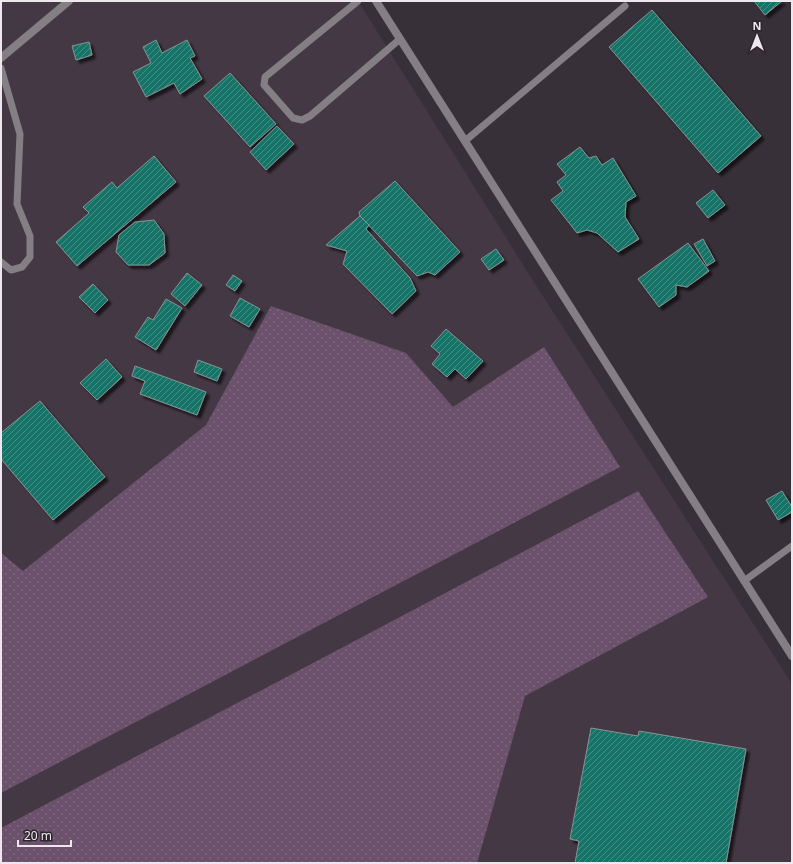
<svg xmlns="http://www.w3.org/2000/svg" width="793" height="864" viewBox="0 0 793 864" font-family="'Noto Sans',sans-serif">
  <defs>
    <pattern id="grass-dots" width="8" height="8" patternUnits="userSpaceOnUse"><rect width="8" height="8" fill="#6b516b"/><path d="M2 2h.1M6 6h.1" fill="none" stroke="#806a80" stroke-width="1.8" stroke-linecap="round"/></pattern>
    <pattern id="building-hatch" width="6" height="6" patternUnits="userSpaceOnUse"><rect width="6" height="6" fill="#197368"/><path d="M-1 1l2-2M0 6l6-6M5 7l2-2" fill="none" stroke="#468e85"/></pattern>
    <filter id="shadow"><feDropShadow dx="3.5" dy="3.5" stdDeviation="1" flood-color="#0009"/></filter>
  </defs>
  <rect width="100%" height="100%" fill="#383038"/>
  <path fill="#453845" d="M1,1H358L530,276L792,684V863H1Z"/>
  <g fill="url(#grass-dots)">
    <path d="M271,306L406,353L453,407L544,347L620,467L1,793V553L23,571L206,425Z"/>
    <path d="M638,491L708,597L525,696L477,863H1V828Z"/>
  </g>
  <g fill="url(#building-hatch)" stroke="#849592" filter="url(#shadow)">
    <path d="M754,1H782L765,15Z"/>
    <path d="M652,10L761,136L718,173L609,47Z"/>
    <path d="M156,40L162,53L187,40L195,56L190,58L202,79L180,94L174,83L146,97L133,72L151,63L143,47Z"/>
    <path d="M89,42L92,55L76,60L72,46Z"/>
    <path d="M230,73L276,124L250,147L204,96Z"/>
    <path d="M277,126L294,144L266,170L250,152Z"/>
    <path d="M580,147L589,158L596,156L602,165L613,158L636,196L626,202L625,217L639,239L618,252L597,233L587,230L577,233L551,200L563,191L557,182L566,175L557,164Z"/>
    <path d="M154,156L176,182L77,266L56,242L89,213L83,207L112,182L117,188Z"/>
    <path d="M395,181L460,252L435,275L428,272L417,276L360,216L359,212Z"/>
    <path d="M713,190L725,205L708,218L696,203Z"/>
    <path d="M360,216L369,225L366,229L410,278L416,291L392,314L343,264L347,251L326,245Z"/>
    <path d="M154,220L164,234L165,253L149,265H128L116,252L119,235L135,222Z"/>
    <path d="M703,239L715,261L707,266L694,244Z"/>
    <path d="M688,243L709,271L687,287L676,285V295L659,307L638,279Z"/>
    <path d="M496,249L504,260L489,270L481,259Z"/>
    <path d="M187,273L202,285L185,306L171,294Z"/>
    <path d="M233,275L242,281L235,291L226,285Z"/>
    <path d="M93,284L108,300L95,313L79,297Z"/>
    <path d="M240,298L260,309L249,327L230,316Z"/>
    <path d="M166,299L182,308L156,350L135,337L148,317L153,320Z"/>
    <path d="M446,329L483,361L466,379L455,369L447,377L432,364L440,354L431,346Z"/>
    <path d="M106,359L122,377L97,400L80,383Z"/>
    <path d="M198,360L222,369L217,381L194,372Z"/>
    <path d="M135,366L206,392L197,415L140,394L145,381L132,376Z"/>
    <path d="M40,401L105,477L53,520L1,459V433Z"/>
    <path d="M782,491L792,507V512L778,520L766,500Z"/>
    <path d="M591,728L638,736L639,731L746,749L726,863H575L579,841L570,839Z"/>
  </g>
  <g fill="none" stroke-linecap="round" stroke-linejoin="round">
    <g stroke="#847f84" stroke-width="7">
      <path d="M358,1L265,77L264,85L293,118L302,120L310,116L400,39"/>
      <path d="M1,68L20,134L17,204L30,236V257L22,267L11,270L1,262"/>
      <path d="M465,141L625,6"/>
      <path d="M744,581L792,546"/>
    </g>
    <g stroke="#847f84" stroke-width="8">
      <path d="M376,1L792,656"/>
      <path d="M1,58L69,1"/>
    </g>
  </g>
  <rect width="793" height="864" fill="none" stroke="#eee8ee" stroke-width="4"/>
  <g transform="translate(757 36)" stroke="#2e262e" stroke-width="3" paint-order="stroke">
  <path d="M0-3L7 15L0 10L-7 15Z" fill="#eee8ee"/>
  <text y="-6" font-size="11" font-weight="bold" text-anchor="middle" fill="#eee8ee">N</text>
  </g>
  <path d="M18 840v6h53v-6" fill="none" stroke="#eee8ee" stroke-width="2"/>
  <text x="24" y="840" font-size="12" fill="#eee8ee" stroke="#2e262e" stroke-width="3" paint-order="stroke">20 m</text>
</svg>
